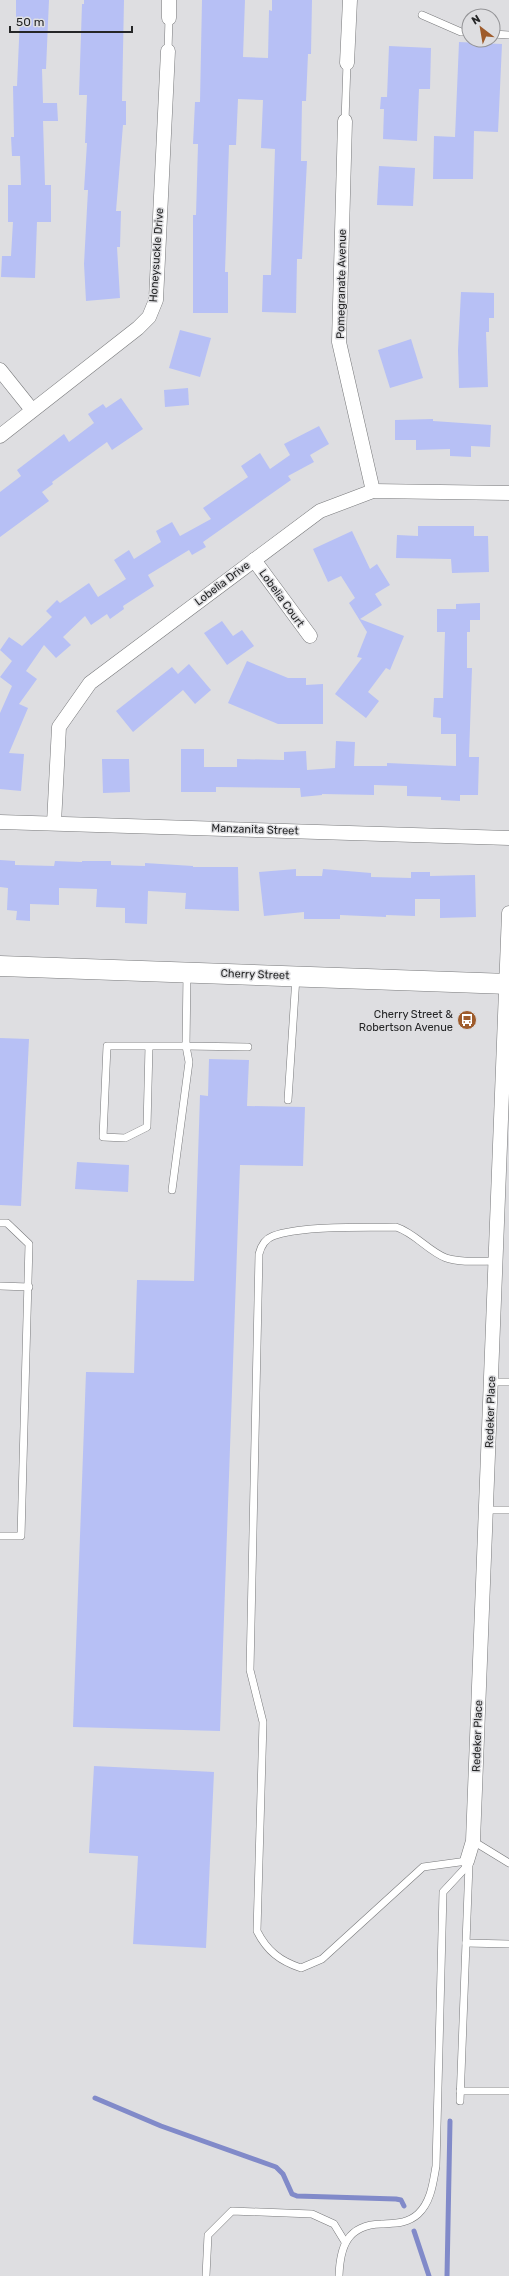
<svg xmlns="http://www.w3.org/2000/svg" width="509" height="2276" viewBox="0 0 509 2276" font-family="Rubik,sans-serif">
  <rect width="100%" height="100%" fill="#dedee1"/>
  <g fill="none" stroke-linecap="round" stroke-linejoin="round">
    <g stroke="#818ac9" stroke-width="5">
      <path d="M95,2098L161,2126L276,2167L283,2174L292,2194L297,2196L396,2199L401,2200L404,2206"/>
      <path d="M414,2231L429,2276"/>
      <path d="M447,2276L450,2121"/>
    </g>
  </g>
  <g fill="#b7c0f5">
    <path d="M16,0H49L46,69H42L43,103H57L58,121H43L45,185H51V222H37L35,278L1,277L2,256H11L13,222H8V185H21L20,156H12L11,137H14L13,86H17L20,17H16Z"/>
    <path d="M84,0H124L122,101H126V125H123L116,211H121L120,247H117L120,298L86,301L84,264L88,190H84L87,143H85L87,95H79L82,4H84Z"/>
    <path d="M202,0H245L243,57L268,58L269,10L272,11V0H312L311,54H308L306,101H302L301,161H307L302,259H297L296,313L262,312L263,275H271L275,149L261,148L263,100L238,99L236,145H229L225,272H228V313H193V215H196L198,144H193L195,102H200Z"/>
    <path d="M459,42L502,44L498,132L474,131L473,179H433L434,136L455,137Z"/>
    <path d="M389,46L431,48L430,89H419L417,141L383,139L384,109H380L381,97H387Z"/>
    <path d="M379,166L415,168L413,206L377,205Z"/>
    <path d="M461,292L494,293V318H489V332H486L488,387L459,388L458,350Z"/>
    <path d="M180,330L211,338L200,377L169,368Z"/>
    <path d="M411,339L423,378L390,388L378,350Z"/>
    <path d="M188,388L189,405L165,407L164,390Z"/>
    <path d="M121,398L143,429L112,450L107,442L52,482L53,484L42,492L49,501L0,537V492L21,476L17,470L64,434L69,442L94,423L88,414L103,404L106,408Z"/>
    <path d="M433,419V421L491,425L490,447L471,446V457L450,456V449L416,450V440H395V420Z"/>
    <path d="M319,426L329,444L310,455L314,462L288,476L291,480L203,542L206,547L192,555L189,550L148,575L154,586L123,606L124,609L110,619L107,614L91,625L85,616L63,637L71,645L56,658L44,645L26,671L37,679L19,704L28,708L9,753L24,754L21,791L0,789V713L12,686L0,677L12,661L0,650L9,637L22,646L52,617L46,611L57,600L60,603L89,583L98,597L126,579L114,560L129,550L134,559L161,542L156,531L172,522L180,536L211,519L203,508L248,477L241,466L260,453L270,469L290,455L284,444Z"/>
    <path d="M418,526H474V536H488L489,572L452,573L451,559L396,558L397,535L418,536Z"/>
    <path d="M352,531L370,569L377,564L390,585L375,594L382,605L360,619L404,636L390,670L386,668L368,692L379,701L366,718L335,694L362,658L357,657L367,632L349,603L355,598L341,576L328,582L313,549Z"/>
    <path d="M480,603V620H470V632H467V668H472L469,757H479L478,795H460V801L441,800V797L407,796V786L374,785V795L322,794V795L301,797L300,788L216,787V792H181V749H204V767H237V759L284,760V752L306,751L307,770L335,768L336,741L355,742L354,766H387V763L456,766V734H441V718L433,717L434,698H443L445,632H437V609H456V604Z"/>
    <path d="M222,621L233,636L242,630L254,646L227,665L204,633Z"/>
    <path d="M247,661L288,678H306V685L323,684V724H278L228,703Z"/>
    <path d="M189,664L211,690L195,704L183,690L133,732L116,711L172,667L178,674Z"/>
    <path d="M102,759H129L130,792L103,793Z"/>
    <path d="M0,860L15,861V865L54,866L55,861L82,862V861H111V865L145,866V863L193,866V867H238L239,911L185,909L186,893L148,891L147,924L125,923V908L96,907L97,889L59,888V905L30,904V921L16,920L17,911L7,910L8,888L0,887Z"/>
    <path d="M296,869V876H322L323,869L371,873V877L411,878V872H430V876L475,875L476,917L440,918V899H415V916L386,915V917L340,915V919H304V912L264,916L259,872Z"/>
    <path d="M0,1038L29,1039L21,1206L0,1205Z"/>
    <path d="M209,1059L249,1060L247,1106L305,1107L303,1166L240,1165L220,1731L73,1727L86,1372L134,1373L137,1280L194,1281L200,1095L208,1096Z"/>
    <path d="M77,1162L129,1165L128,1192L75,1189Z"/>
    <path d="M94,1766L214,1772L206,1948L133,1944L138,1856L89,1853Z"/>
  </g>
  <g fill="none" stroke-linecap="round" stroke-linejoin="round">
    <g stroke="#78797b" stroke-width="8">
      <g id="lane">
        <path d="M422,15L461,32H469"/>
        <path d="M493,34L509,35"/>
        <path d="M168,51L169,18"/>
        <path d="M345,121L347,63"/>
        <path d="M187,974L186,1046L248,1047"/>
        <path d="M149,1046L147,1127L125,1138L103,1137L107,1046H186L189,1062L172,1190"/>
        <path d="M288,1100L296,977"/>
        <path d="M0,1223H7L29,1244L21,1536H0"/>
        <path d="M0,1286L29,1287"/>
        <path d="M491,1382H509"/>
        <path d="M486,1510H509"/>
        <path d="M473,1841L509,1863"/>
        <path d="M466,1943L509,1944"/>
        <path d="M460,2091H509"/>
        <path d="M460,2101L469,1864L467,1861L423,1867L322,1959L301,1968C280,1961 267,1951 257,1931L263,1722L250,1670L259,1254C261,1246 265,1239 273,1236C303,1225 363,1228 396,1227C415,1233 428,1251 446,1258C461,1263 480,1261 496,1261"/>
        <path d="M206,2276L208,2235L232,2211L312,2214L334,2224L345,2242"/>
        <path d="M339,2276C340,2247 347,2225 381,2224C394,2223 407,2224 418,2214C431,2202 433,2183 436,2166L443,1892L469,1864"/>
      </g>
    </g>
    <g stroke="#78797b" stroke-width="15">
      <g id="street">
        <path d="M169,18V0"/>
        <path d="M347,63L350,0"/>
        <path d="M345,121L339,342L373,491"/>
        <path d="M0,370L32,410"/>
        <path d="M0,436L138,328L149,317L156,300L168,51"/>
        <path d="M254,560L310,636"/>
        <path d="M0,822L509,838"/>
        <path d="M54,823L59,727L90,683L320,511L373,491L509,493"/>
        <path d="M467,1861L473,1841L509,913"/>
      </g>
    </g>
    <g stroke="#78797b" stroke-width="21">
      <path id="secondary" d="M0,966L509,984"/>
    </g>
    <use href="#lane" stroke="#fff" stroke-width="7"/>
    <use href="#street" stroke="#fff" stroke-width="14"/>
    <use href="#secondary" stroke="#fff" stroke-width="20"/>
  </g>
  <defs>
    <g id="bus-disc" transform="scale(1)"><circle r="9.5" fill="#9e5b2b" stroke="#dedee1"/><path d="M-5-6H5V4H4V6H2V4H-2V6H-4V4H-5ZM-3.5-4V0h7V-4ZM-3.5 1.2v1.5H-2V1.2ZM2 1.2v1.5H3.5V1.2Z" fill="#fff"/></g>
  </defs>
  <g fill-rule="evenodd">
    <use href="#bus-disc" x="467" y="1020"/>
  </g>
  <g text-anchor="middle" stroke-width="3" stroke-linejoin="round" paint-order="stroke">
    <g font-size="11" fill="#252627" stroke="#dedee1">
      <text transform="translate(156 255) rotate(-86)" y="4">Honeysuckle Drive</text>
      <text transform="translate(341 284) rotate(-89)" y="4">Pomegranate Avenue</text>
      <text transform="translate(222 583) rotate(-37)" y="4">Lobelia Drive</text>
      <text transform="translate(282 598) rotate(54)" y="4">Lobelia Court</text>
      <text transform="translate(255 829) rotate(2)" y="4">Manzanita Street</text>
      <text transform="translate(255 974) rotate(2)" y="4">Cherry Street</text>
      <text transform="translate(490 1412) rotate(-88)" y="4">Redeker Place</text>
      <text transform="translate(477 1736) rotate(-88)" y="4">Redeker Place</text>
    </g>
    <g font-size="11" fill="#252627" stroke="#dedee1" text-anchor="end">
      <text x="453" y="1018">Cherry Street &amp;<tspan x="453" dy="13">Robertson Avenue</tspan></text>
    </g>
  </g>
  <g transform="translate(481 28) rotate(329)"><circle r="19" fill="#dedee1" stroke="#949497"/>
  <path d="M0-3L7 15L0 10L-7 15Z" fill="#9e5b2b"/>
  <text y="-6" font-size="11" font-weight="bold" text-anchor="middle" fill="#252627">N</text>
  </g>
  <path d="M10 26v6h122v-6" fill="none" stroke="#252627" stroke-width="2"/>
  <text x="16" y="26" font-size="12" fill="#252627" stroke="#dedee1" stroke-width="3" paint-order="stroke">50 m</text>
</svg>
